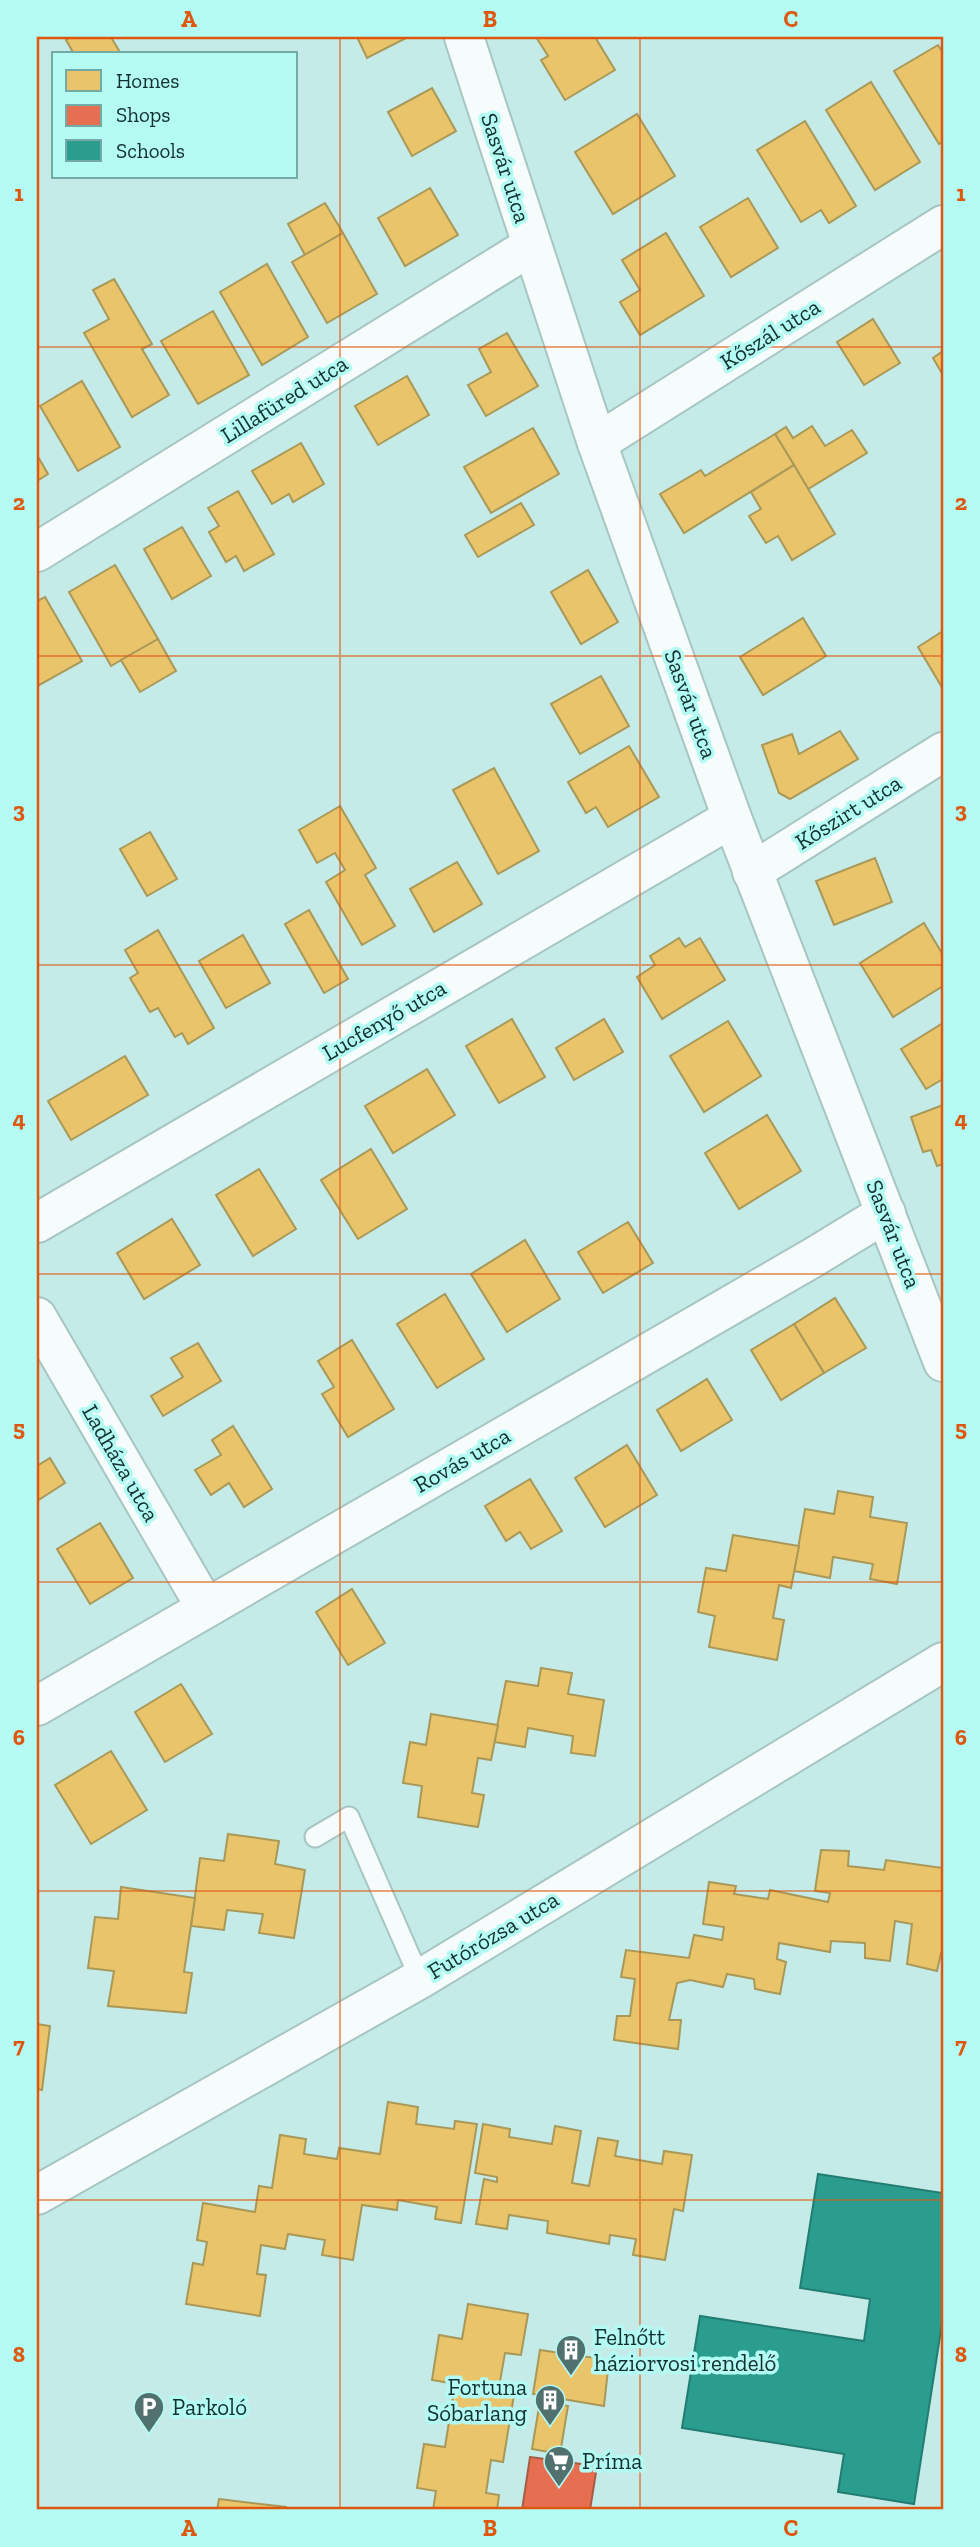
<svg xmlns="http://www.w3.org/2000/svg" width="980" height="2547" viewBox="0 0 980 2547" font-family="'Zilla Slab',serif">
  <rect width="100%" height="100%" fill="#c4ebe7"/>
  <g fill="#e9c46a" stroke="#a99858" stroke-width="2">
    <path d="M71,37H111L121,54H74L66,40Z"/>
    <path d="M357,37H408L367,58Z"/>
    <path d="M536,37H595L615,70L565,100L541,60L548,56Z"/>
    <path d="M938,45L943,53V141L939,144L894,71Z"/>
    <path d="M871,82L920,162L875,190L826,110Z"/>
    <path d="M432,88L456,131L412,156L388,112Z"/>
    <path d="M637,114L675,176L613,214L575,152Z"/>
    <path d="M805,121L856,206L829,223L821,210L801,222L757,150Z"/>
    <path d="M430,188L458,235L405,266L378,218Z"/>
    <path d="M748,198L778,248L731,277L700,227Z"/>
    <path d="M325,203L343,233L305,255L288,224Z"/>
    <path d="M343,233L377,294L327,323L292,262Z"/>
    <path d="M666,233L704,296L640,335L620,302L640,290L622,260Z"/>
    <path d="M267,264L308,337L262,365L220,292Z"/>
    <path d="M114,279L152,344L142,349L169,395L132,417L84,333L109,319L93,290Z"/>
    <path d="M213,311L249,375L198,404L161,341Z"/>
    <path d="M873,319L900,363L864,385L837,342Z"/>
    <path d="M507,333L538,386L486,416L468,385L491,372L479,349Z"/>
    <path d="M943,351V375L933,358Z"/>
    <path d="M407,376L429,415L378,445L355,406Z"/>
    <path d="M82,381L120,447L78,471L40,406Z"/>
    <path d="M812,426L825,446L852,430L867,453L808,489L775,434L786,427L793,438Z"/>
    <path d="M533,428L559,474L491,513L464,467Z"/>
    <path d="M775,434L794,465L684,533L660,494L701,470L705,476Z"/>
    <path d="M301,443L324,484L293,502L289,494L272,504L252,471Z"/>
    <path d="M37,455L48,474L37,481Z"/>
    <path d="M794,465L835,534L792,560L778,536L766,543L749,516L761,509L751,492Z"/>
    <path d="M238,491L274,554L244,571L236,556L226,562L209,532L219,526L208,508Z"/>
    <path d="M521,503L534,525L478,557L465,535Z"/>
    <path d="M182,527L211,576L172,599L144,549Z"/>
    <path d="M115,565L158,639L111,666L69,592Z"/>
    <path d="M588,570L618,622L581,644L551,592Z"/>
    <path d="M45,597L82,661L39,685L37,681V601Z"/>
    <path d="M803,618L826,656L763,695L740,657Z"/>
    <path d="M943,631V689L918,647Z"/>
    <path d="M158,639L176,671L140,692L121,660Z"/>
    <path d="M601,676L629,726L580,754L551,704Z"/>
    <path d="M840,731L858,759L790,799L779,793L762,745L792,734L799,754Z"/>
    <path d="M629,746L659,797L608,827L596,807L586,813L568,782Z"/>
    <path d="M494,768L539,851L498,874L453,790Z"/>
    <path d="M340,806L376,868L365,875L395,926L362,945L326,882L345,870L335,853L317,863L299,830Z"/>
    <path d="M150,832L177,879L147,896L120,849Z"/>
    <path d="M875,858L892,902L834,925L816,881Z"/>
    <path d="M457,862L482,904L434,932L410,889Z"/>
    <path d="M309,910L348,979L324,993L285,924Z"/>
    <path d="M924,923L943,955V986L893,1017L860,963Z"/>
    <path d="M158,930L214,1028L188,1044L182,1033L175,1037L158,1008L150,1012L130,978L138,973L125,950Z"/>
    <path d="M243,935L270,983L226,1008L199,961Z"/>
    <path d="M679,938L685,947L700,938L725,980L662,1019L637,977L655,965L650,956Z"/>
    <path d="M512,1019L545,1077L499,1103L466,1046Z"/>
    <path d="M604,1019L623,1052L574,1080L556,1048Z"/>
    <path d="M728,1021L761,1076L704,1112L670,1056Z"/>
    <path d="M943,1023V1079L926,1089L901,1049Z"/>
    <path d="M125,1056L148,1095L71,1140L48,1101Z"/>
    <path d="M427,1069L455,1115L393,1153L365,1106Z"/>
    <path d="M943,1105V1164L937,1166L931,1150L923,1152L911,1117Z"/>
    <path d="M767,1115L801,1171L739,1209L705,1153Z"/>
    <path d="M371,1149L407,1209L358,1239L321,1180Z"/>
    <path d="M259,1169L296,1229L253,1256L216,1195Z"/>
    <path d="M172,1219L200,1265L144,1299L117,1253Z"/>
    <path d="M628,1222L653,1263L603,1293L578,1252Z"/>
    <path d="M525,1240L560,1299L507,1332L471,1274Z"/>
    <path d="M445,1294L484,1359L437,1388L397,1324Z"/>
    <path d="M835,1298L866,1348L824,1373L794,1324Z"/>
    <path d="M794,1324L824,1373L781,1400L751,1350Z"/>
    <path d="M352,1340L394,1409L348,1437L322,1394L334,1387L318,1361Z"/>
    <path d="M198,1343L221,1381L163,1416L151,1396L183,1377L171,1358Z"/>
    <path d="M707,1379L732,1420L681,1451L657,1410Z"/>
    <path d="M233,1426L272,1489L244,1507L229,1483L211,1495L195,1470L221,1455L212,1440Z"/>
    <path d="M627,1445L657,1495L605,1527L575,1478Z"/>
    <path d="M50,1458L65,1483L37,1501V1466Z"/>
    <path d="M530,1479L562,1531L531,1549L520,1532L506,1541L485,1506Z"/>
    <path d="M838,1491L873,1497L870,1517L907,1523L897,1584L870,1579L873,1564L833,1557L830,1578L794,1571L805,1509L834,1514Z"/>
    <path d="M100,1523L133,1578L90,1604L57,1549Z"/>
    <path d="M733,1535L799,1546L791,1588L779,1585L773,1618L784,1620L777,1660L709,1647L715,1616L698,1612L706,1568L726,1571Z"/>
    <path d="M352,1589L385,1643L348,1665L316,1612Z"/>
    <path d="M541,1668L572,1673L568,1694L604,1700L595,1756L571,1753L573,1736L528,1728L525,1747L494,1742L506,1681L538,1686Z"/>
    <path d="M181,1684L212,1734L165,1762L135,1712Z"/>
    <path d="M431,1714L498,1725L491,1760L478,1758L472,1793L484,1795L478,1827L418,1817L422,1786L403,1783L410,1742L426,1745Z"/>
    <path d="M111,1751L147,1810L91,1844L55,1785Z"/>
    <path d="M228,1834L279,1841L275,1864L305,1870L294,1938L259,1933L263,1914L227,1910L224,1930L191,1926L200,1858L224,1861Z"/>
    <path d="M821,1850L849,1851L848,1866L884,1870L886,1860L943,1868V1953H941L937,1971L907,1964L912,1924L895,1921L890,1961L865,1958V1943L831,1941L830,1952L779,1943L777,1959L786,1962L780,1994L755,1989L754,1979L727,1974L723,1987L690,1980L677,1983L669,2020H681L678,2049L614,2040L617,2016H630L635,1979L621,1977L626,1950L689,1958L694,1935L722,1940L724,1927L703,1924L709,1882L736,1886L734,1894L768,1899L770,1890L828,1902L830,1893L815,1891Z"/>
    <path d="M121,1887L195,1898L184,1972L192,1973L186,2013L108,2006L114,1971L88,1968L95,1917L118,1919Z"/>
    <path d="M37,2024L50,2026L42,2090L37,2089Z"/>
    <path d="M388,2102L418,2107L416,2124L454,2129L455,2121L477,2124L461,2223L435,2219L437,2207L398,2200L397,2210L362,2205L353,2260L322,2255L325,2240L288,2234L285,2249L261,2245L257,2274L266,2275L260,2316L186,2304L193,2263L203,2265L207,2242L197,2240L203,2203L255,2212L259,2186L272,2188L280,2135L306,2139L304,2154L337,2159L339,2148L380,2154Z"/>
    <path d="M483,2124L510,2129L509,2137L552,2144L555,2126L581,2131L572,2183L589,2186L598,2138L618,2141L615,2156L662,2164L664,2151L692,2155L683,2211L674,2209L665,2260L633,2255L636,2239L610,2235L609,2244L547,2233L548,2221L509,2215L507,2229L476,2224L484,2179L497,2182V2177L475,2173Z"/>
    <path d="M468,2304L528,2314L521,2355L505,2353L499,2387L515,2389L503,2462L491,2460L486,2493L499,2495L497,2510H433L436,2491L417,2488L424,2444L445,2447L455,2384L432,2380L439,2335L462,2339Z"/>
    <path d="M540,2350L609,2360L604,2406L533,2394Z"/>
    <path d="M540,2401L568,2406L560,2454L532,2449Z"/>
    <path d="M219,2499L286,2507V2510H217Z"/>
  </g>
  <path fill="#e76f51" stroke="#a75c46" stroke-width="2" d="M530,2457L597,2466L590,2510H522Z"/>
  <path fill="#2a9d8f" stroke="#237c72" stroke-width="2" d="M818,2174L943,2193V2317L914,2504L838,2492L844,2454L682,2428L700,2316L864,2341L870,2299L800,2288Z"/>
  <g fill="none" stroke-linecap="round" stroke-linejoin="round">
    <g stroke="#a7c6c3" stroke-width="23">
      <path id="service" d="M315,1837L349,1817L420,1979"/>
    </g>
    <g stroke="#a7c6c3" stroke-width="42">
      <g id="minor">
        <path d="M464,37L597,443L732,818L943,1362"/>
        <path d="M597,443L943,225"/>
        <path d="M37,552L531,246"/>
        <path d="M752,872L943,752"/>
        <path d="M37,1223L732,818"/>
        <path d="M37,1317L206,1608"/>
        <path d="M37,1706L814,1257L886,1213"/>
      </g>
    </g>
    <g stroke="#a7c6c3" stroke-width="42">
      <path id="tertiary" d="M37,2195L420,1979L943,1662"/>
    </g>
    <use href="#service" stroke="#f6fcfb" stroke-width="19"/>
    <use href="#minor" stroke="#f6fcfb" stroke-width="38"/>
    <use href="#tertiary" stroke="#f6fcfb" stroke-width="38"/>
  </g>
  <path fill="none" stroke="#dd570e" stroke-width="2" stroke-opacity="0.55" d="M340,37V2510M640,37V2510M37,347H943M37,656H943M37,965H943M37,1274H943M37,1582H943M37,1891H943M37,2200H943"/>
  <defs>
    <g id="building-pin" transform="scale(1.575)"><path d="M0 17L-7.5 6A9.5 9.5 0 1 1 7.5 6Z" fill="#51716f" stroke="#b4fbf4"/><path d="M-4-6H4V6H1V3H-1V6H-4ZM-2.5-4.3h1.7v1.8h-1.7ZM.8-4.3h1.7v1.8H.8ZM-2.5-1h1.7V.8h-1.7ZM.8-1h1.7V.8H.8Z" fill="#fff"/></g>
    <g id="parking-pin" transform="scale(1.575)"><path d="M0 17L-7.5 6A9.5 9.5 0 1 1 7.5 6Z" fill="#51716f" stroke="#b4fbf4"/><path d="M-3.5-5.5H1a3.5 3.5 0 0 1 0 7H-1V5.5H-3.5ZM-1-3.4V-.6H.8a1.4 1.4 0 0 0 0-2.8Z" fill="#fff"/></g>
    <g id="supermarket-pin" transform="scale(1.575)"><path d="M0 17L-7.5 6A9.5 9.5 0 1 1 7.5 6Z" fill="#51716f" stroke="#b4fbf4"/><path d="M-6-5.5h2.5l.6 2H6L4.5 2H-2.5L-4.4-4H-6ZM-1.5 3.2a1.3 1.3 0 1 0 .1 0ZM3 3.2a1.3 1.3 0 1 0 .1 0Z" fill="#fff"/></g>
  </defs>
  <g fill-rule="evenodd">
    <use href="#building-pin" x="571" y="2350"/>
    <use href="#building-pin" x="550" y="2400"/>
    <use href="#parking-pin" x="149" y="2407"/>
    <use href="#supermarket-pin" x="559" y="2461"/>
  </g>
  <g text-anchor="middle" stroke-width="7" stroke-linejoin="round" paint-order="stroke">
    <g font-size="23" fill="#13302e" stroke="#b4fbf4">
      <text transform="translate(506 168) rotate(72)" y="8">Sasvár utca</text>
      <text transform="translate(770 334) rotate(-32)" y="8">Kőszál utca</text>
      <text transform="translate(284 399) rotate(-32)" y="8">Lillafüred utca</text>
      <text transform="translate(691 704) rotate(70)" y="8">Sasvár utca</text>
      <text transform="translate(848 812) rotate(-32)" y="8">Kőszirt utca</text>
      <text transform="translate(384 1020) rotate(-30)" y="8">Lucfenyő utca</text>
      <text transform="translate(894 1234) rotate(69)" y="8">Sasvár utca</text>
      <text transform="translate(462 1460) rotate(-30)" y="8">Rovás utca</text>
      <text transform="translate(121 1463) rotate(60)" y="8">Ladháza utca</text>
      <text transform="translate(493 1935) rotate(-31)" y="8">Futórózsa utca</text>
    </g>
    <g font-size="23" fill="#13302e" stroke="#b4fbf4" text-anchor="start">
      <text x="594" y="2345">Felnőtt<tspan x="594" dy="26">háziorvosi rendelő</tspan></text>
      <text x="527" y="2395" text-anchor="end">Fortuna<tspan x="527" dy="26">Sóbarlang</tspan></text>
      <text x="172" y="2415">Parkoló</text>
      <text x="582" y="2469">Príma</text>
    </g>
  </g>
  <rect width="980" height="2547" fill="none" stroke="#b4fbf4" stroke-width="77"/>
  <rect x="52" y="52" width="245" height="126" fill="#b4fbf4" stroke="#74aaa5" stroke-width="2"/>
  <rect x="66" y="70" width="35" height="21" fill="#e9c46a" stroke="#74aaa5" stroke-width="2"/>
  <text x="116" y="88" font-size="21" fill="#13302e">Homes</text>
  <rect x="66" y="105" width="35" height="21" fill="#e76f51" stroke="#74aaa5" stroke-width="2"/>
  <text x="116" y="122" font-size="21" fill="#13302e">Shops</text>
  <rect x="66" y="140" width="35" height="21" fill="#2a9d8f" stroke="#74aaa5" stroke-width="2"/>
  <text x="116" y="158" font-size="21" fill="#13302e">Schools</text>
  <rect x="38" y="38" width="904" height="2470" fill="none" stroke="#dd570e" stroke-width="2.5"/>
  <g font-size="23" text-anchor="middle" font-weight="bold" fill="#dd570e">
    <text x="189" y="27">A</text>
    <text x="490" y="27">B</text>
    <text x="791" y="27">C</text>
    <text x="19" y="201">1</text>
    <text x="961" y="201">1</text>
    <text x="19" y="510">2</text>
    <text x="961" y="510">2</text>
    <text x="19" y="818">3</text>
    <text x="961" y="818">3</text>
    <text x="19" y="1127">4</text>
    <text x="961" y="1127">4</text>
    <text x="19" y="1436">5</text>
    <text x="961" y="1436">5</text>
    <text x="19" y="1745">6</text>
    <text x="961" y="1745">6</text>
    <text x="19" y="2053">7</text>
    <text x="961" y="2053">7</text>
    <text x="19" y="2362">8</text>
    <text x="961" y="2362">8</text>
    <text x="189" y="2536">A</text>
    <text x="490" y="2536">B</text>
    <text x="791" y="2536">C</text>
  </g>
</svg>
